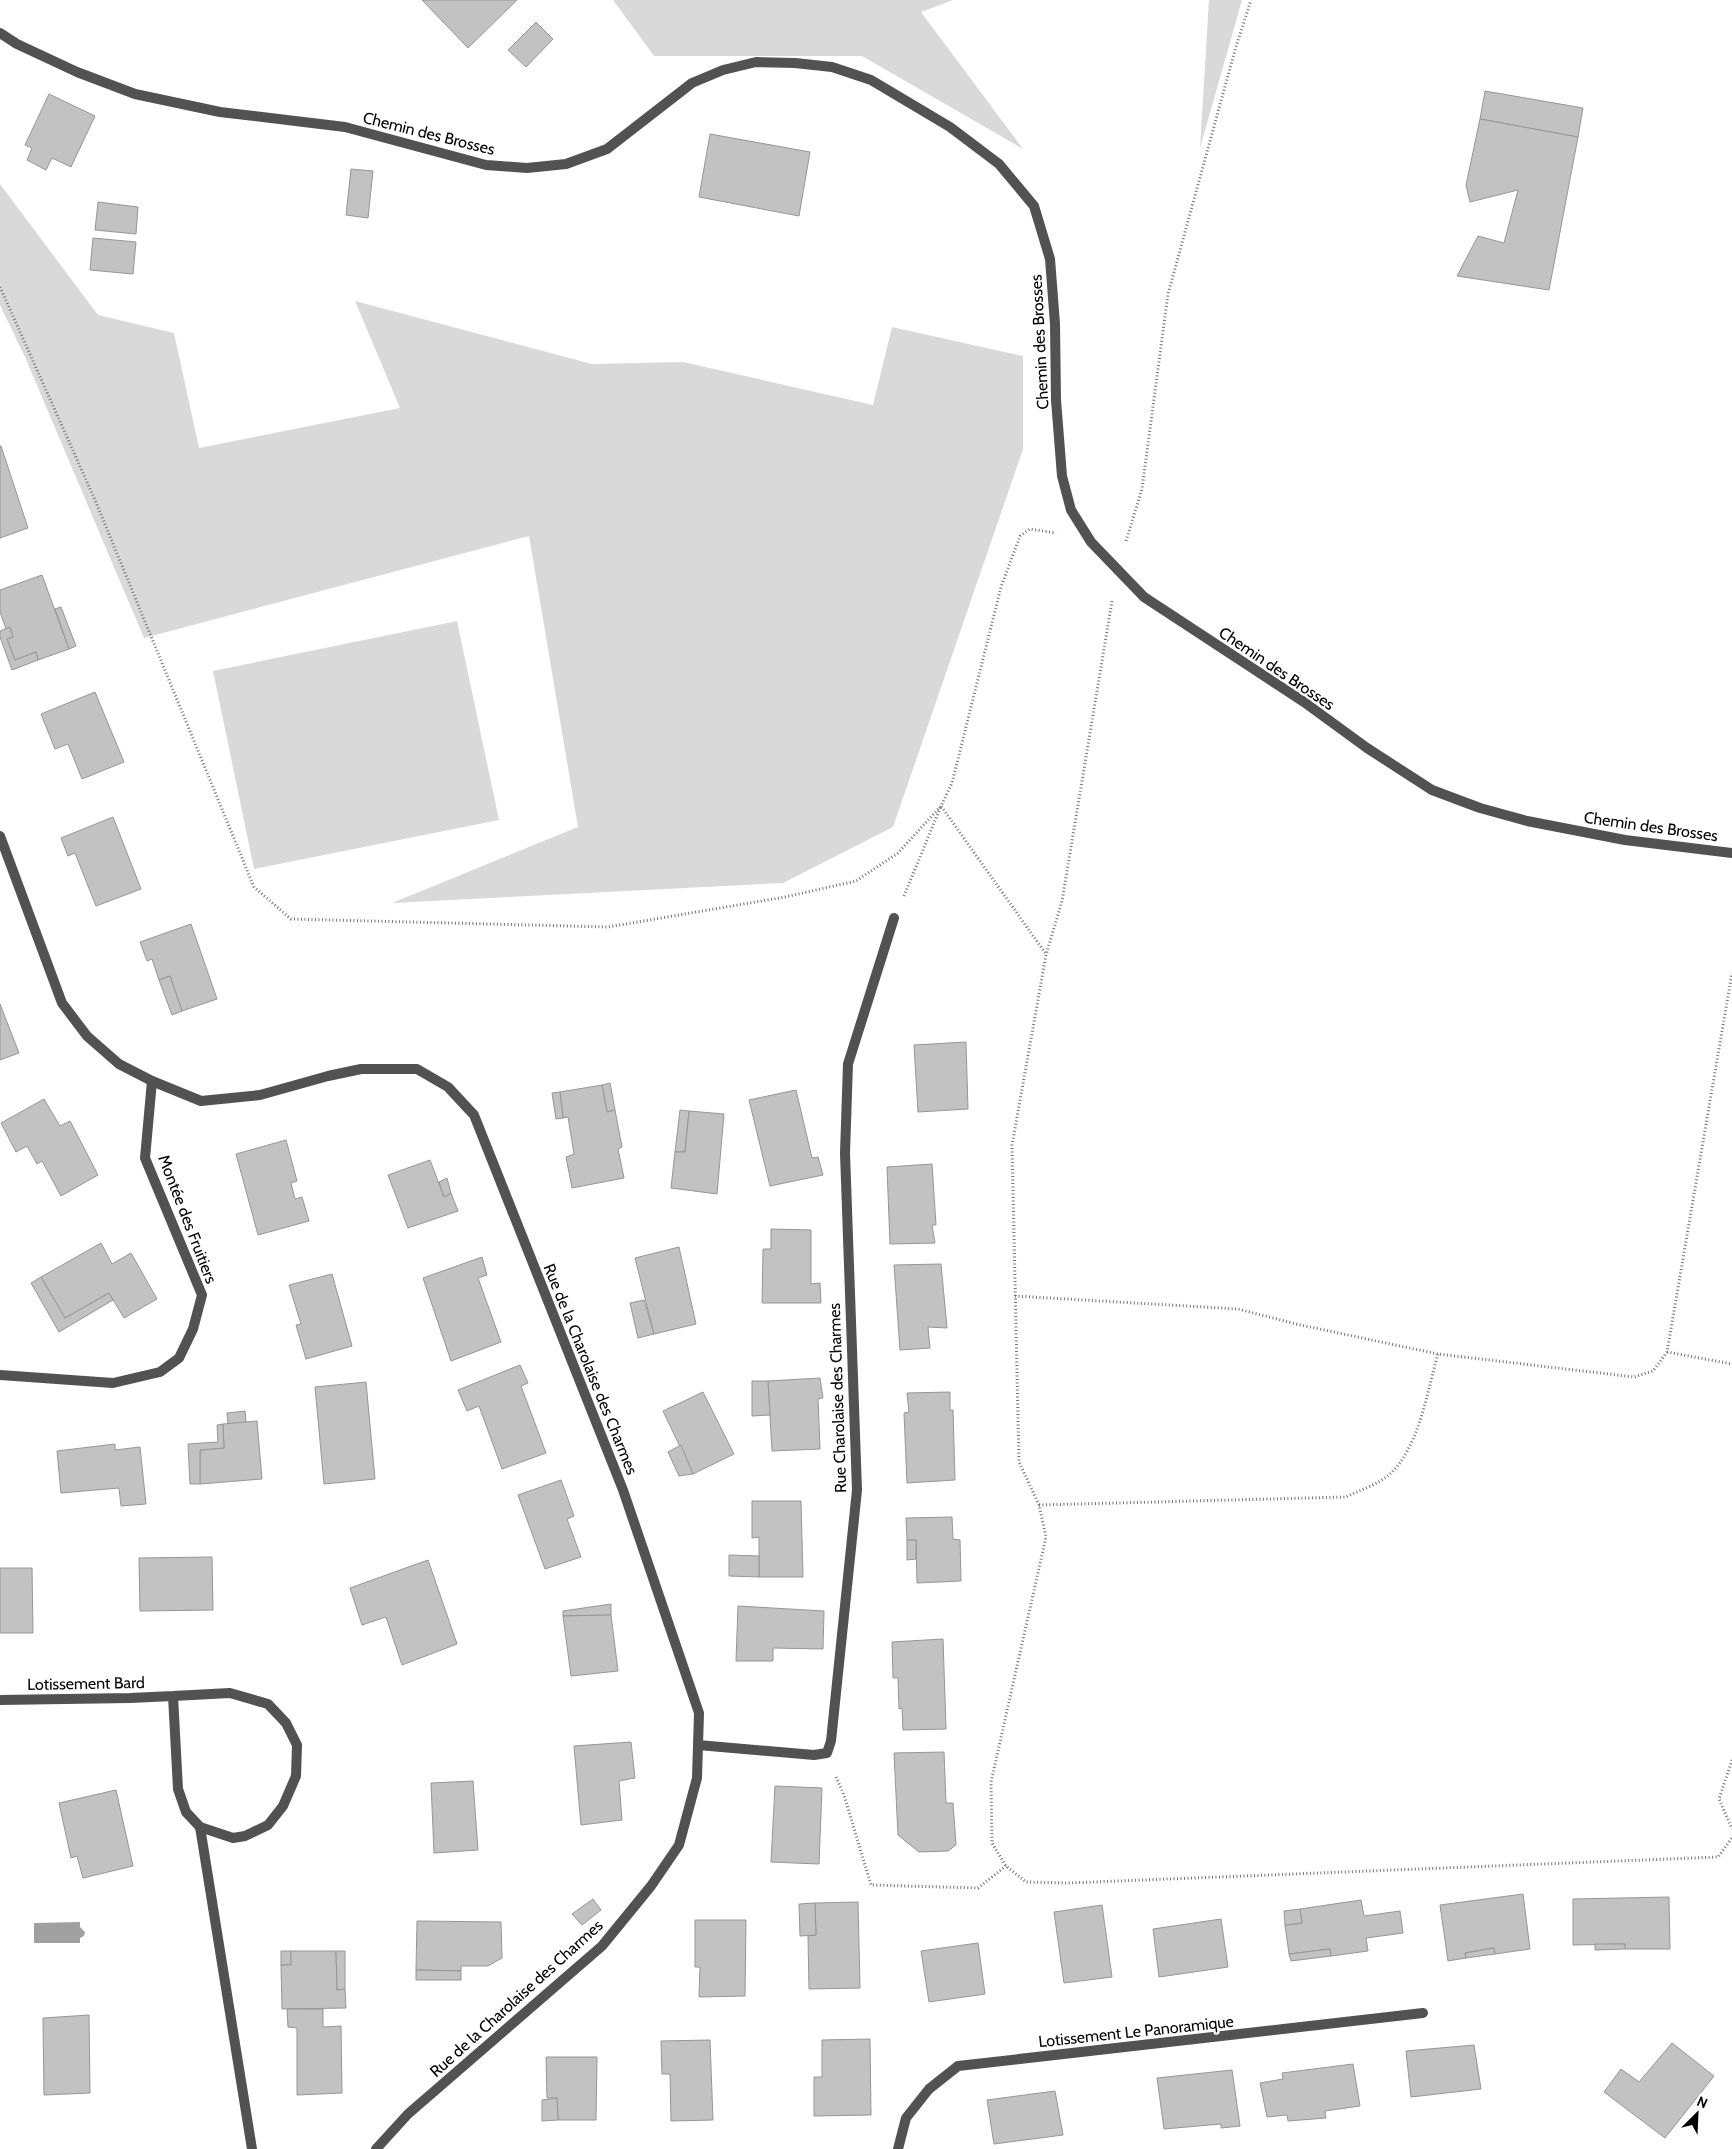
<svg xmlns="http://www.w3.org/2000/svg" width="1732" height="2149" viewBox="0 0 1732 2149" font-family="Cabin,sans-serif">
  <rect width="100%" height="100%" fill="#fff"/>
  <g fill="#d9d9d9">
    <path d="M613,0H953L921,12L1023,149L862,56H654Z"/>
    <path d="M1209,0H1242L1200,148Z"/>
    <path d="M0,184L98,315L174,333L199,448L400,408L355,301L592,364L683,362L873,405L892,327L1023,356V449L893,827L783,883L392,903L578,827L529,536L144,638L25,357L0,305Z"/>
    <path d="M457,621L499,820L254,869L213,671Z"/>
  </g>
  <path fill="#a0a0a0" d="M80,1922V1927L85,1932L84,1936L80,1938V1943H34V1923Z"/>
  <g fill="#c2c2c2" stroke="#969696">
    <path d="M422,0H517L468,48Z"/>
    <path d="M536,22L553,39L526,67L508,50Z"/>
    <path d="M1485,91L1583,108L1578,137L1480,119Z"/>
    <path d="M49,94L95,116L71,167L52,158L46,170L27,160L32,148L25,145Z"/>
    <path d="M1480,119L1578,137L1549,290L1457,276L1478,236L1504,243L1518,190L1470,202L1466,185Z"/>
    <path d="M710,134L810,152L799,216L699,197Z"/>
    <path d="M351,169L373,171L368,218L346,215Z"/>
    <path d="M98,202L138,207L136,234L95,230Z"/>
    <path d="M93,238L136,242L133,274L90,270Z"/>
    <path d="M0,446H1L28,528L0,538Z"/>
    <path d="M42,575L69,649L38,660L36,652L15,660L7,639L13,637L10,627L6,629L0,612V590Z"/>
    <path d="M61,607L76,646L69,649L55,609Z"/>
    <path d="M10,627L13,637L7,639L15,660L36,652L38,660L12,670L0,637V631Z"/>
    <path d="M95,692L124,762L82,779L68,744L55,749L41,714Z"/>
    <path d="M113,817L141,889L96,906L75,853L68,856L61,838Z"/>
    <path d="M191,924L217,999L182,1011L170,976L159,980L152,959L147,961L140,942Z"/>
    <path d="M170,976L182,1011L172,1015L159,980Z"/>
    <path d="M0,1004L19,1053L0,1060Z"/>
    <path d="M966,1042L968,1109L918,1112L914,1045Z"/>
    <path d="M610,1083L615,1110L607,1112L602,1085Z"/>
    <path d="M602,1085L607,1112L615,1110L622,1147L618,1149L624,1178L572,1188L566,1157L574,1154L568,1117L563,1118L560,1092Z"/>
    <path d="M796,1090L812,1158L818,1157L823,1175L770,1186L749,1100Z"/>
    <path d="M560,1092L563,1118L556,1119L552,1093Z"/>
    <path d="M44,1099L60,1126L70,1121L98,1175L61,1196L42,1161L37,1164L27,1146L16,1152L1,1123Z"/>
    <path d="M680,1110L689,1111L685,1152H675Z"/>
    <path d="M689,1111L724,1114L717,1194L671,1188L675,1152H685Z"/>
    <path d="M286,1140L297,1181L291,1183L295,1199L302,1197L309,1221L258,1235L236,1154Z"/>
    <path d="M430,1160L444,1197L451,1193L458,1211L408,1228L388,1175Z"/>
    <path d="M932,1164L936,1225H932L935,1243L890,1244L887,1167Z"/>
    <path d="M447,1178L451,1193L444,1197L439,1182Z"/>
    <path d="M771,1229L811,1230V1284L820,1283L821,1303H762L763,1249H771Z"/>
    <path d="M101,1243L112,1264L131,1253L157,1299L124,1318L109,1293L65,1318L41,1277Z"/>
    <path d="M679,1247L696,1324L654,1334L635,1258Z"/>
    <path d="M482,1257L487,1275L478,1278L501,1342L451,1361L423,1278Z"/>
    <path d="M941,1264L947,1328L928,1327L930,1348L900,1350L894,1265Z"/>
    <path d="M332,1274L352,1346L306,1359L296,1325L301,1324L289,1285Z"/>
    <path d="M41,1277L65,1318L109,1293L113,1300L59,1332L31,1283Z"/>
    <path d="M644,1300L654,1334L638,1338L630,1303Z"/>
    <path d="M520,1365L528,1383L521,1386L546,1453L502,1469L479,1406L467,1411L458,1390Z"/>
    <path d="M820,1378L823,1398L818,1399L820,1449L772,1451L768,1381Z"/>
    <path d="M752,1381H768L770,1415L752,1416Z"/>
    <path d="M366,1382L375,1479L324,1484L315,1387Z"/>
    <path d="M703,1392L734,1454L693,1474L663,1411Z"/>
    <path d="M950,1392V1410H953L955,1480L907,1483L904,1413L909,1412L907,1393Z"/>
    <path d="M245,1411L246,1422L228,1424L227,1413Z"/>
    <path d="M257,1421L262,1479L200,1484V1450L224,1448L223,1424Z"/>
    <path d="M223,1424L224,1448L200,1450V1484H190L188,1444L218,1442L217,1425Z"/>
    <path d="M115,1444V1450L140,1447L146,1504L121,1506L119,1488L61,1493L57,1451Z"/>
    <path d="M681,1445L693,1474L679,1476L668,1452Z"/>
    <path d="M561,1480L574,1516L567,1519L581,1557L545,1569L518,1495Z"/>
    <path d="M752,1501H801L803,1577H759V1537L752,1538Z"/>
    <path d="M952,1517L953,1539L960,1540L961,1581L917,1583L916,1540H907L906,1518Z"/>
    <path d="M907,1540H916V1559L907,1560Z"/>
    <path d="M729,1555L759,1556V1577L729,1576Z"/>
    <path d="M212,1557L213,1610L140,1611L139,1558Z"/>
    <path d="M428,1560L457,1644L402,1665L386,1617L362,1625L350,1588Z"/>
    <path d="M0,1568H32L33,1633H0Z"/>
    <path d="M611,1604V1615L563,1616V1611Z"/>
    <path d="M738,1606L824,1611L823,1649L773,1648V1661H736Z"/>
    <path d="M611,1615L618,1671L571,1676L563,1616Z"/>
    <path d="M943,1639L946,1729L903,1730L902,1708L899,1709L898,1678H893L892,1642Z"/>
    <path d="M631,1742L635,1778L619,1781L622,1820L581,1825L574,1746Z"/>
    <path d="M944,1752L946,1803H953L956,1845L948,1851L919,1852L898,1835L894,1753Z"/>
    <path d="M473,1781L478,1850L434,1853L431,1783Z"/>
    <path d="M775,1786L822,1788L819,1864L771,1862Z"/>
    <path d="M116,1790L133,1866L83,1878L77,1856L71,1858L59,1803Z"/>
    <path d="M1523,1894L1530,1949L1495,1954L1494,1948L1465,1953L1466,1958L1448,1961L1440,1905Z"/>
    <path d="M1669,1897L1670,1949H1625V1944L1573,1945V1899Z"/>
    <path d="M593,1899L601,1910L582,1925L572,1914Z"/>
    <path d="M1361,1900L1364,1916L1400,1911L1403,1933L1366,1938L1368,1951L1331,1956L1330,1949L1289,1954L1285,1925L1302,1923L1300,1909Z"/>
    <path d="M858,1902L860,1988L809,1989L808,1936L816,1935L815,1903Z"/>
    <path d="M815,1903L816,1935L800,1936L799,1904Z"/>
    <path d="M1102,1905L1112,1977L1064,1983L1054,1912Z"/>
    <path d="M1300,1909L1302,1923L1285,1925L1284,1911Z"/>
    <path d="M1221,1919L1228,1967L1159,1977L1153,1929Z"/>
    <path d="M695,1920H746L745,1996L699,1997L700,1967H695Z"/>
    <path d="M417,1921L501,1922L502,1958L488,1966H461V1971L416,1970Z"/>
    <path d="M978,1943L985,1994L929,2002L921,1951Z"/>
    <path d="M1595,1944H1625V1949L1595,1950Z"/>
    <path d="M1494,1948L1495,1954L1466,1958L1465,1953Z"/>
    <path d="M1330,1949L1331,1956L1291,1961L1289,1954Z"/>
    <rect x="281" y="1951" width="10" height="14"/>
    <path d="M291,1951H336L337,1990L345,1989L346,2008L282,2009L281,1965H291Z"/>
    <path d="M336,1951H345V1989L337,1990Z"/>
    <path d="M416,1970L461,1971V1980H416Z"/>
    <path d="M287,2009H323V2027L341,2026L342,2093L297,2095V2028L288,2027Z"/>
    <path d="M89,2015L90,2093L44,2095L43,2018Z"/>
    <path d="M870,2039L871,2115L814,2116V2077H822V2040Z"/>
    <path d="M710,2040L713,2120L671,2121L670,2074H662L661,2041Z"/>
    <path d="M1672,2043L1714,2076L1665,2138L1604,2092L1621,2069L1639,2082Z"/>
    <path d="M1474,2045L1481,2089L1411,2097L1406,2051Z"/>
    <path d="M546,2057H597L596,2120H558L557,2098H547Z"/>
    <path d="M1353,2064L1360,2106L1325,2111L1326,2118L1288,2121L1287,2115L1267,2117L1260,2083L1283,2079L1282,2073Z"/>
    <path d="M1232,2070L1240,2126L1221,2128V2124L1164,2129L1157,2078Z"/>
    <path d="M1055,2091L1063,2135L994,2144L987,2100Z"/>
    <path d="M557,2098L558,2120L542,2121V2100Z"/>
  </g>
  <g fill="none" stroke-linecap="round" stroke-linejoin="round">
    <g stroke="#747474" stroke-width="3" stroke-dasharray="1 2.5" stroke-linecap="butt">
      <path d="M0,287L95,500L254,887L291,919L608,927L785,897L856,881L898,853L941,806L952,783L1001,587L1020,536L1030,529L1056,533"/>
      <path d="M1126,541L1142,489L1168,294L1235,50L1251,0"/>
      <path d="M1112,601L1062,901L1046,955L1012,1145L1019,1462L1039,1505L1046,1537L991,1782L992,1843L1006,1866L1026,1882L1069,1883L1718,1857L1732,1838"/>
      <path d="M904,896L941,806L1046,954"/>
      <path d="M1015,1296L1238,1309L1296,1324L1438,1354L1634,1377L1653,1371L1667,1352L1732,973"/>
      <path d="M1667,1352L1732,1364"/>
      <path d="M1039,1505L1346,1497C1358,1491 1381,1483 1390,1474C1419,1447 1427,1392 1438,1354"/>
      <path d="M1732,1760L1719,1799L1732,1829"/>
      <path d="M836,1777L844,1795L871,1885L978,1888L1006,1866"/>
    </g>
    <path stroke="#525252" stroke-width="10" d="M698,1745L814,1755L827,1753L831,1741L857,1490L845,1153L848,1064L894,918"/>
    <g stroke="#525252" stroke-width="10">
      <path d="M0,33L17,44L77,72L135,94L220,112L345,127L486,165L527,168L566,164L607,149L692,83L723,70L756,62L795,63L832,67L871,80L950,127L999,164L1034,206L1050,259L1055,324L1056,400L1062,476L1071,510L1091,542L1144,597L1304,702L1367,748L1432,790L1480,808L1527,821L1625,840L1732,853"/>
      <path d="M0,836L62,1003L87,1036L119,1064L152,1081L201,1101L260,1095L328,1076L361,1069H417L448,1087L474,1115L623,1490L699,1713L697,1778L679,1845L651,1886L602,1946L408,2114L376,2149"/>
      <path d="M0,1375L113,1383L160,1372L179,1358L193,1329L202,1295L145,1158L152,1081"/>
      <path d="M0,1700L130,1698L173,1696L230,1693L268,1704L286,1723L297,1745L296,1776L283,1806L268,1825L245,1836L233,1838L200,1827L186,1812L178,1789L173,1696"/>
      <path d="M200,1827L252,2149"/>
      <path d="M898,2149L906,2118L929,2089L958,2066L1423,2013"/>
    </g>
  </g>
  <g text-anchor="middle" stroke-width="4.5" stroke-linejoin="round" paint-order="stroke">
    <g font-size="16" fill="#000" stroke="#fff">
      <text transform="translate(429 133) rotate(14)" y="6">Chemin des Brosses</text>
      <text transform="translate(1039 342) rotate(-93)" y="6">Chemin des Brosses</text>
      <text transform="translate(1277 668) rotate(34)" y="6">Chemin des Brosses</text>
      <text transform="translate(1651 826) rotate(8)" y="6">Chemin des Brosses</text>
      <text transform="translate(188 1219) rotate(69)" y="6">Montée des Fruitiers</text>
      <text transform="translate(591 1369) rotate(68)" y="6">Rue de la Charolaise des Charmes</text>
      <text transform="translate(837 1398) rotate(-92)" y="6">Rue Charolaise des Charmes</text>
      <text transform="translate(86 1683) rotate(-1)" y="6">Lotissement Bard</text>
      <text transform="translate(516 1998) rotate(-42)" y="6">Rue de la Charolaise des Charmes</text>
      <text transform="translate(1136 2031) rotate(-6)" y="6">Lotissement Le Panoramique</text>
    </g>
  </g>
  <g transform="translate(1697 2114) rotate(24)" stroke="#ffffff" stroke-width="4" paint-order="stroke">
  <path d="M0-4L9 19L0 12L-9 19Z" fill="#000000"/>
  <text y="-8" font-size="14" font-weight="bold" text-anchor="middle" fill="#000000">N</text>
  </g>
</svg>
